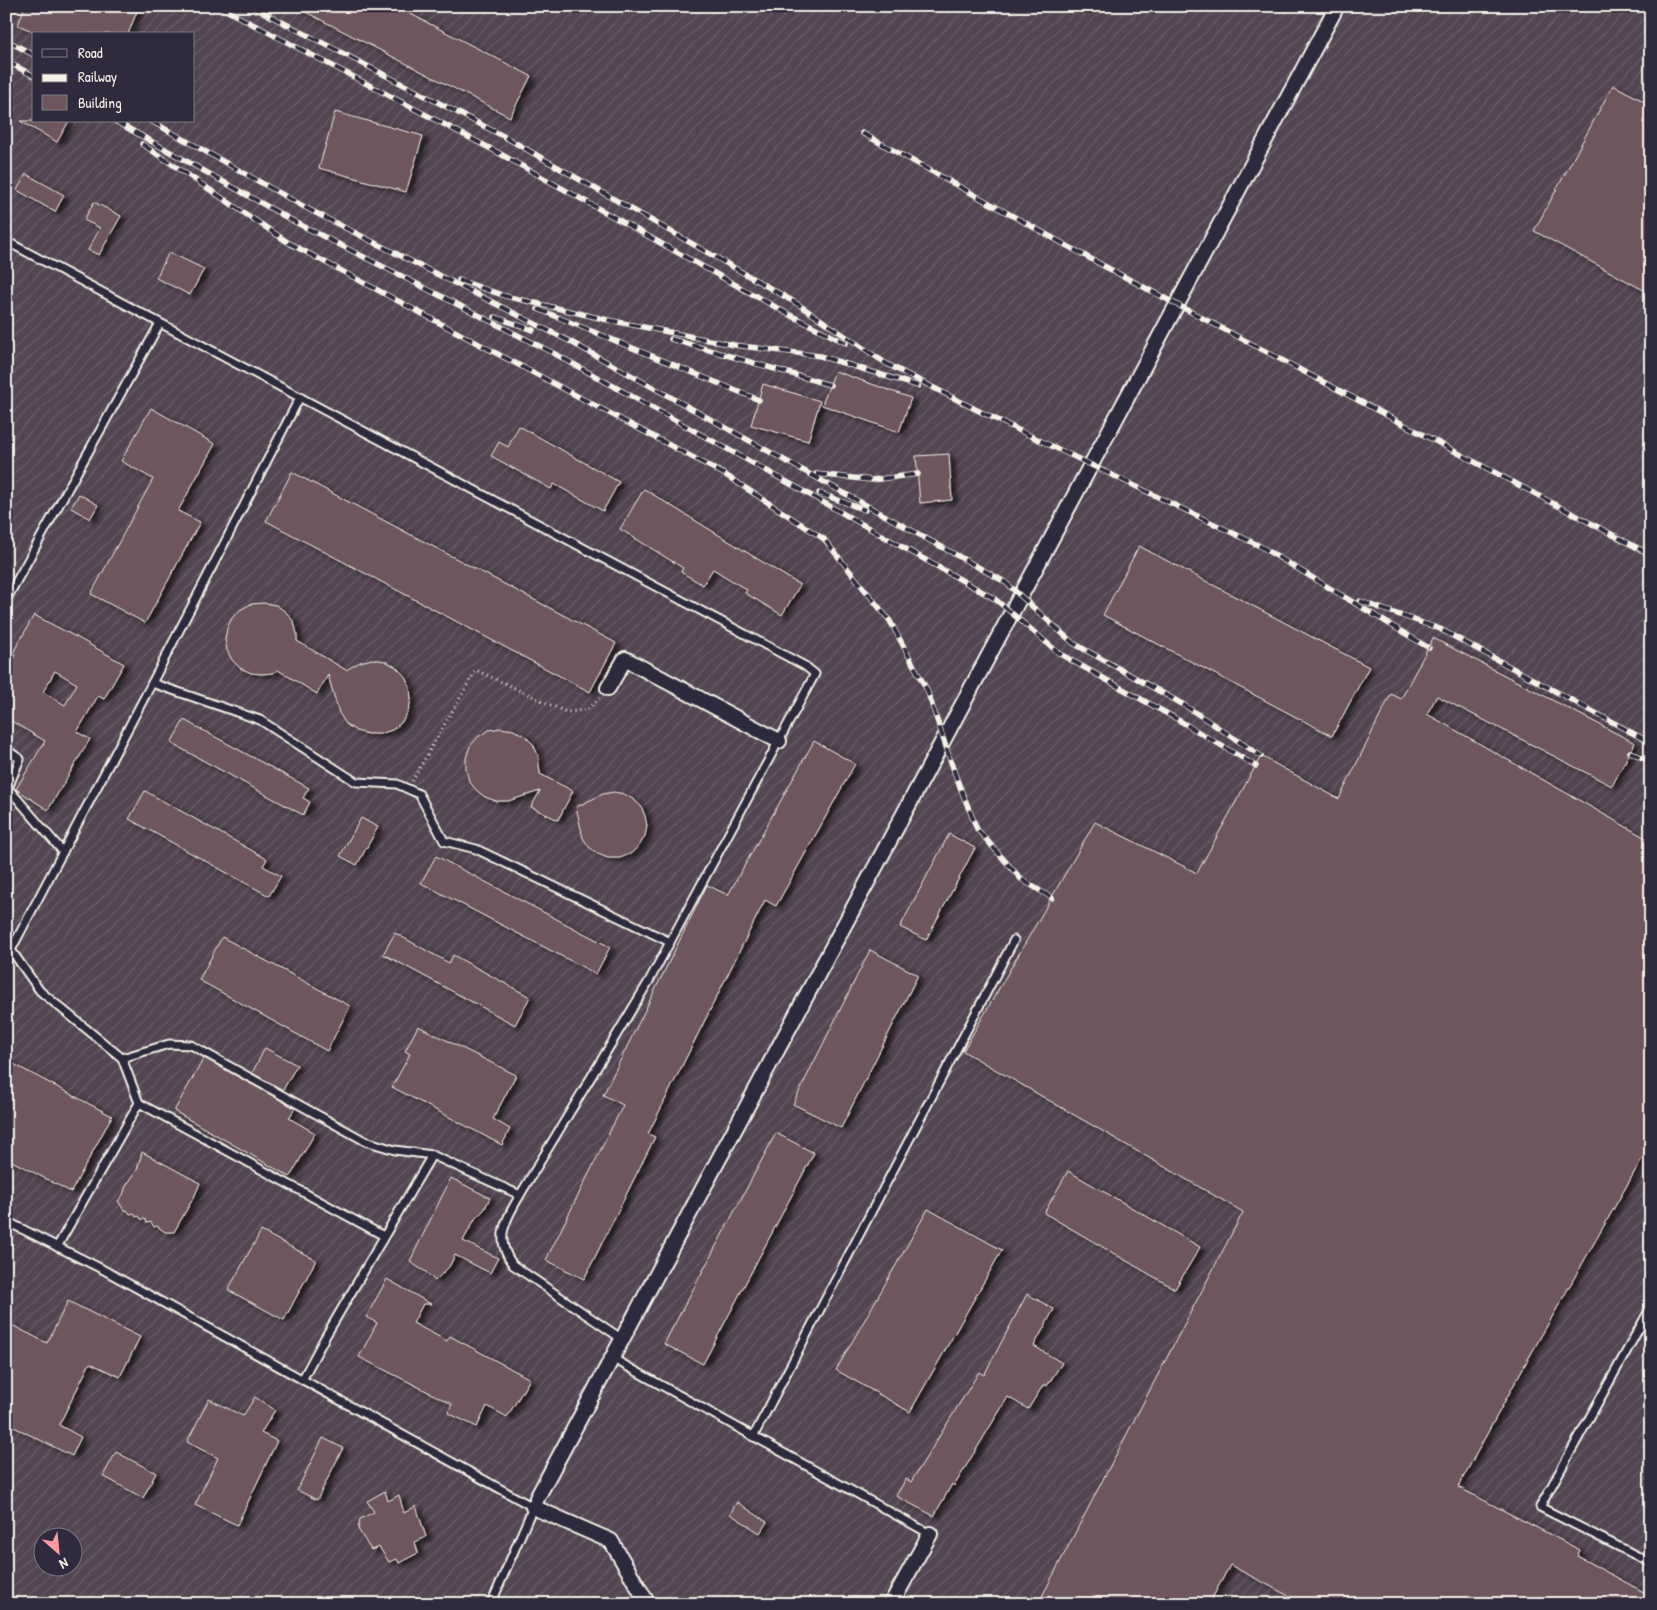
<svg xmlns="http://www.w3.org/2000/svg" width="1657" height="1610" viewBox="0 0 1657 1610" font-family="'Patrick Hand',sans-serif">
  <defs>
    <pattern id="industrial-furrows" width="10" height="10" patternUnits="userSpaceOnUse" patternTransform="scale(1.25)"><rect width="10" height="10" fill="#524451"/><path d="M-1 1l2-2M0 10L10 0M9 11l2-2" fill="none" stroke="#6c5f6a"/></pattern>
    <filter id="shadow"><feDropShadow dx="5.5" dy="3" stdDeviation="2.5" flood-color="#0009"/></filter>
  </defs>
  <rect width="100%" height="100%" fill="#423747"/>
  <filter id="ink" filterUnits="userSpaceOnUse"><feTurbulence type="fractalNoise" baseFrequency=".02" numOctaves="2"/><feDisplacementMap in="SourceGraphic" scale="10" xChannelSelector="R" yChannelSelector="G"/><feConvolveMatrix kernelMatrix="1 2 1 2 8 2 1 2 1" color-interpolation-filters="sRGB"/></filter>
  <g filter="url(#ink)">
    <path fill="url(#industrial-furrows)" fill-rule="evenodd" d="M6,6H1651V1604H6ZM34,34H194V121H34ZM42,1538H72V1568H42Z"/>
    <g fill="#6d565d" stroke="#f4f1e8" fill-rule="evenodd" filter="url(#shadow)">
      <path d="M25,6H139L128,34H39L18,25Z"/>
      <path d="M294,6H395L531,76L510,117Z"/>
      <path d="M1613,85L1651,105V294L1534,231Z"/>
      <path d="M335,112L423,136L406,192L319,168Z"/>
      <path d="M20,121H69L57,142Z"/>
      <path d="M26,174L64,195L55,212L17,190Z"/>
      <path d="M94,202L121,216L99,255L88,250L100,228L84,220Z"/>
      <path d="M169,252L204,269L190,295L156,278Z"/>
      <path d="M835,371L911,398L899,432L822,405Z"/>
      <path d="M763,384L820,401L808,441L751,425Z"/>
      <path d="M151,408L215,444L178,511L200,522L145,623L91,594L153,479L121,461Z"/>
      <path d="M519,426L619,482L603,511L554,484L551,489L491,456L499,442L508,447Z"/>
      <path d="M949,454L952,500L920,503L916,456Z"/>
      <path d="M292,472L616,643L590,692L266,521Z"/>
      <path d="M644,489L800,585L782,615L745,593L747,590L713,569L703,585L681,572L683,568L620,529Z"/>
      <path d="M79,494L98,505L90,519L71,508Z"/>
      <path d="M1139,546L1369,667L1332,736L1103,615Z"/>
      <path d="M264,603L276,605L286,612L294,622L297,634V641L346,670L360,662L372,659L385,661L396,667L405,676L410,687L411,700L408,712L401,723L392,730L380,734H368L356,731L346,724L339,713L328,675L317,694L278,670L273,673L262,674L251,673L240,668L232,660L227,650L225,639L227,628L232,618L240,610L251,604Z"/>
      <path d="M34,615L78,638L124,664L104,699L98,696L77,732L90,739L48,810L16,789L45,741L6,718V671L16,655L13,653ZM55,671L77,684L65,705L43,692Z"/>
      <path d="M1433,638L1635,743L1612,786L1437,696L1427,714L1651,841V1143L1523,1368L1458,1487L1580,1550L1577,1556L1651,1596V1604H1304L1230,1565L1209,1604H1038L1243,1212L963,1051L1095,822L1197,873L1261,756L1339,799L1391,694L1401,699Z"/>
      <path d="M184,720L309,788L303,798L310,802L303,815L171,743Z"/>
      <path d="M501,728L513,730L524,735L533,744L538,755L540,774L573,791L558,820L531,807L540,791L508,801H496L485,797L476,790L469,781L466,769V758L470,746L478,737L489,730Z"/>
      <path d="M814,741L855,764L776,906L765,900L648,1134L655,1137L584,1279L546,1260L623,1105L603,1095L707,885L728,895Z"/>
      <path d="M145,791L267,859L263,866L281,876L269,896L129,819Z"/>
      <path d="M614,792L624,794L633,799L641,806L645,816L647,826L645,836L639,846L630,854L620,858H608L598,854L589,847L583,838L576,807L603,794Z"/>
      <path d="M361,818L378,827L357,865L340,856Z"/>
      <path d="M949,834L975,848L926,940L900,927Z"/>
      <path d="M436,856L610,947L596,974L421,883Z"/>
      <path d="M395,933L449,963L453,955L530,997L515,1025L383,954Z"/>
      <path d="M222,937L350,1006L327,1051L199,980Z"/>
      <path d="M870,950L918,975L841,1128L793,1104Z"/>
      <path d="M418,1026L516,1075L493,1119L510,1129L502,1145L392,1087L410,1054L405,1051Z"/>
      <path d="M265,1048L297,1065L283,1090L252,1073Z"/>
      <path d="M204,1058L295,1108L289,1118L315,1133L290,1177L174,1111Z"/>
      <path d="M6,1060L112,1116L71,1192L6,1158Z"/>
      <path d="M776,1133L814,1153L703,1364L664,1344Z"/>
      <path d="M142,1152L200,1183L195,1195L174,1232H165L157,1226L154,1227L151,1222L147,1223L145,1219H141L139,1216L136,1217L134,1213L130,1214L127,1210H124L118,1201L123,1195L126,1186L137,1170Z"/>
      <path d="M1068,1171L1200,1247L1175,1289L1044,1213Z"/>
      <path d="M451,1178L490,1198L484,1210L475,1219L463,1241L498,1258L490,1273L455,1255L449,1267L435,1281L426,1272L416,1266L410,1261Z"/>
      <path d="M928,1209L1002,1250L910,1412L836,1370Z"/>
      <path d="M261,1231L316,1260L284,1320L228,1290Z"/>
      <path d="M387,1279L431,1304H423L413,1323L447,1341L450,1336L530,1379L507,1417L487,1406L477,1427L448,1413L452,1404L359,1357L377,1323L366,1317Z"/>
      <path d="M1027,1294L1054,1309L1034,1346L1062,1363L1047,1386L1044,1384L1028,1409L1008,1397L954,1486L952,1484L934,1516L896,1496L906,1479L911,1482L979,1372L984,1375Z"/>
      <path d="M68,1301L140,1337L120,1377L90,1363L59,1425L81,1437L72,1456L6,1423V1322L47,1343Z"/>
      <path d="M255,1397L275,1410L261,1433L277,1441L237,1525L195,1505L218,1458L187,1442L209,1399L243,1416Z"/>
      <path d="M323,1438L343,1448L317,1500L297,1490Z"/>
      <path d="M116,1452L156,1473L143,1498L103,1476Z"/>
      <path d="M385,1491L388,1501L399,1495L404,1513L416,1506L426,1537L415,1542L418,1553L399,1563L397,1559L389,1562L379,1547L371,1550L358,1529L360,1519L374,1512L367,1501Z"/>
      <path d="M737,1502L767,1522L760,1533L730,1514Z"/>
    </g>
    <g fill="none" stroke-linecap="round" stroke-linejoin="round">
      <g stroke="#f4f1e8" stroke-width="11">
        <g id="service">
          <path d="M6,241L805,666L815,674L649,981L520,1195L432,1155L324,1339L302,1380"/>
          <path d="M6,600L160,323"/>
          <path d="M152,683L260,720L356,782L397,784L419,794L444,841L476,849L670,942"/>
          <path d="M6,749L20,759L8,788L63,852"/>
          <path d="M6,948L11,950L152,683L300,397"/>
          <path d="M11,950L40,991L122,1058L139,1103L384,1236"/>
          <path d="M122,1058L169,1044L191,1045L365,1141L395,1150L432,1155"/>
          <path d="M520,1195C506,1220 493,1238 513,1265L622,1339"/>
          <path d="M6,1221L102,1269L533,1507"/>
          <path d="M57,1247L139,1103"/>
          <path d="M1651,1307L1540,1507L1651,1563"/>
          <path d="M612,1358L930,1534"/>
          <path d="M753,1437L1014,940"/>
          <path d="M491,1604L534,1505"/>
        </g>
      </g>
      <g stroke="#f4f1e8" stroke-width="18">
        <g id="minor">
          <path d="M608,688L625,659L779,741"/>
          <path d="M537,1498L1337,6"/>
          <path d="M533,1507L611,1541L648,1604"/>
          <path d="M891,1604L930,1534"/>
        </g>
      </g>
      <path stroke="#f4f1e8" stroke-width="3" stroke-dasharray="1 4" stroke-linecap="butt" d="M412,781L476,670L566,712L587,710L599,698"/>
      <use href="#service" stroke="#2f2a3d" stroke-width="7"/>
      <use href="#minor" stroke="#2f2a3d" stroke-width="14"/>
      <g stroke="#f4f1e8" stroke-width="5.5">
        <g id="rail">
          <path d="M218,6L495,151L788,314L846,343"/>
          <path d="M251,6L505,137L796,303L887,364L981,412L1260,546L1429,648"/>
          <path d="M6,40L34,55"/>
          <path d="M6,61L34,76"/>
          <path d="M115,121L295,222L557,355L787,482L995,599L1060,654L1175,718L1256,766"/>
          <path d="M151,121L310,210L571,342L1005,582L1073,643L1184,705L1261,756"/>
          <path d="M862,133L1102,265L1651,555"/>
          <path d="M142,144L289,243L724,474L824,539L890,621L927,690L956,777L977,829L1021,879L1052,898"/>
          <path d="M459,280L505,296L608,320L734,345L820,356L918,386"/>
          <path d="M538,309L759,400"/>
          <path d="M495,317L533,330"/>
          <path d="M671,339L830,385"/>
          <path d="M816,474L872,480L918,474"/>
          <path d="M819,493L865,510"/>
          <path d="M1360,601L1440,629L1651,743"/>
          <path d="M1630,752L1651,762"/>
        </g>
      </g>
      <use href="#rail" stroke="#2f2a3d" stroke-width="4" stroke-dasharray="11" stroke-linecap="butt"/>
    </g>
  </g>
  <rect width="1657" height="1610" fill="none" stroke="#2f2a3d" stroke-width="25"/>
  <rect x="12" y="12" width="1632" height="1585" fill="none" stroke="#f4f1e8" stroke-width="2" filter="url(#ink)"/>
  <rect x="32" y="32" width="162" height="90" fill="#2f2a3d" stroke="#7e7a81"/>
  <rect x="42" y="49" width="25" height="8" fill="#2f2a3d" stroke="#7e7a81"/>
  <text x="78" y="58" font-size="15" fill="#f4f1e8">Road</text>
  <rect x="42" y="74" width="25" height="8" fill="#f4f1e8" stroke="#7e7a81"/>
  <text x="78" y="82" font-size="15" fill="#f4f1e8">Railway</text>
  <rect x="42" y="95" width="25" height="15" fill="#6d565d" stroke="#7e7a81"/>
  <text x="78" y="108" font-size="15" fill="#f4f1e8">Building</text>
  <g transform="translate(58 1552) rotate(153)"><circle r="24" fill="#2f2a3d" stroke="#7e7a81"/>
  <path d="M0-4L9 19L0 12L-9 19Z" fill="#ff9aa2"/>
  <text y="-8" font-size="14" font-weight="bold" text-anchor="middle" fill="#f4f1e8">N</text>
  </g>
</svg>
